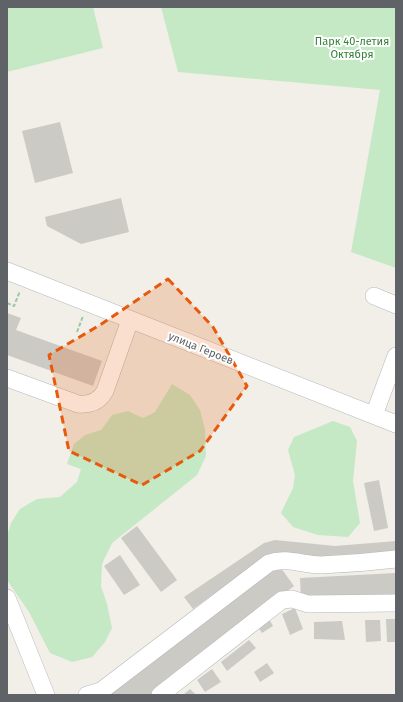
<svg xmlns="http://www.w3.org/2000/svg" width="403" height="702" viewBox="0 0 403 702" font-family="'Fira Sans',sans-serif">
  <rect width="100%" height="100%" fill="#f1efe8"/>
  <g fill="#c5e8c5">
    <path d="M7,7H93L103,48L7,72Z"/>
    <path d="M161,7H396V268L351,252L380,90L178,72Z"/>
    <path d="M172,384L190,395L200,410L205,430L206,456L197,475L112,543L102,564L101,586L107,604L112,628L105,642L92,657L72,662L50,653L29,612L7,580V536L11,523L20,509L37,499L60,497L77,482L81,469L67,464L74,444L85,435L101,430L112,415L128,411L143,418L155,412Z"/>
    <path d="M333,421L350,427L357,441L353,481L360,523L348,537L318,535L293,527L281,513L293,488L295,475L288,450L294,437Z"/>
  </g>
  <g fill="#cccac5">
    <path d="M60,122L73,173L35,183L22,131Z"/>
    <path d="M121,198L129,232L81,244L47,226L45,217Z"/>
    <path d="M7,313L21,318L16,330L102,361L93,386L7,355Z"/>
    <path d="M379,480L388,528L374,531L364,483Z"/>
    <path d="M137,526L177,580L161,592L121,538Z"/>
    <path d="M275,540L335,546L396,541V554L332,558L267,555L193,609L184,597L264,543Z"/>
    <path d="M120,555L140,585L124,595L104,566Z"/>
    <path d="M278,564L294,586L150,695H107Z"/>
    <path d="M396,573V595L301,600L300,578Z"/>
    <path d="M295,608L303,629L290,635L282,614Z"/>
    <path d="M269,619L273,626L262,633L258,627Z"/>
    <path d="M386,619H396V642H387Z"/>
    <path d="M365,620H380L381,641L366,642Z"/>
    <path d="M342,621L345,640L314,639V622Z"/>
    <path d="M249,640L256,648L227,671L221,662Z"/>
    <path d="M267,663L274,673L260,682L254,672Z"/>
    <path d="M212,669L221,682L205,692L197,680Z"/>
    <path d="M190,689L196,695H183Z"/>
  </g>
  <g fill="none" stroke-linecap="round" stroke-linejoin="round">
    <g stroke="#b5b8bc" stroke-width="18">
      <g id="minor">
        <path d="M7,271L396,424"/>
        <path d="M374,296L396,305"/>
        <path d="M7,378L78,404C89,405 99,402 105,391L130,320"/>
        <path d="M374,415L396,356"/>
        <path d="M7,598L46,695"/>
        <path d="M87,695L101,691L269,563C286,557 304,565 321,565C346,564 371,562 396,559"/>
        <path d="M160,695L282,600L292,599L308,604L396,603"/>
      </g>
    </g>
    <g stroke="#9cc7a9" stroke-width="2" stroke-dasharray="4 2" stroke-linecap="butt">
      <path d="M7,303L14,306L20,291"/>
      <path d="M77,332L83,316"/>
    </g>
    <use href="#minor" stroke="#fff" stroke-width="17"/>
  </g>
  <path fill="#e8590c" fill-opacity="0.2" stroke="#e8590c" stroke-width="3" stroke-dasharray="8 5" stroke-linejoin="round" d="M168,279L213,327L247,386L200,451L142,485L69,451L49,355L100,325Z"/>
  <g text-anchor="middle" stroke-width="4" stroke-linejoin="round" paint-order="stroke">
    <g font-size="11" fill="#348238" stroke="#fff">
      <text x="352" y="45">Парк 40-летия<tspan x="352" dy="13">Октября</tspan></text>
    </g>
    <g font-size="11" fill="#5f6368" stroke="#fff">
      <text transform="translate(201 348) rotate(22)" y="4">улица Героев</text>
    </g>
  </g>
  <rect width="403" height="702" fill="none" stroke="#5f6368" stroke-width="16"/>
</svg>
